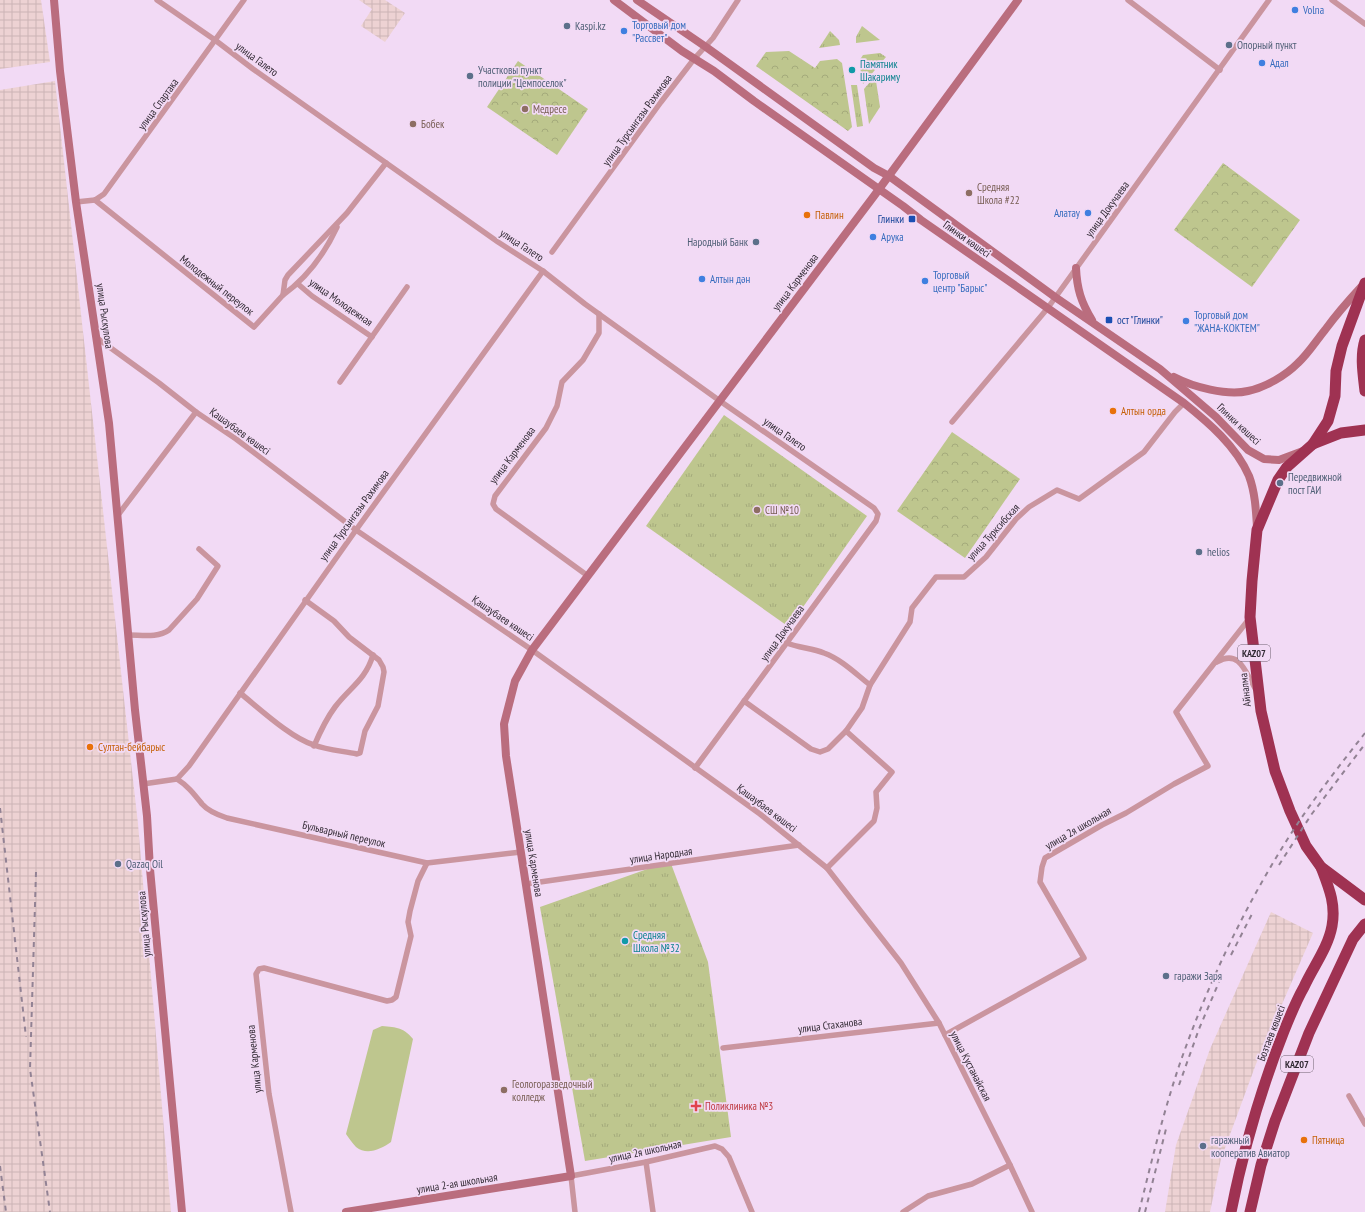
<svg xmlns="http://www.w3.org/2000/svg" width="1365" height="1212" viewBox="0 0 1365 1212" font-family="'PT Sans Narrow',sans-serif">
  <defs>
    <pattern id="industrial-grid" width="8" height="8" patternUnits="userSpaceOnUse"><rect width="8" height="8" fill="#edd2d3"/><path d="M0 4h8M4 0v8" fill="none" stroke="#ccb4b6"/></pattern>
    <pattern id="grass-tufts" width="24" height="20" patternUnits="userSpaceOnUse"><rect width="24" height="20" fill="#bec68e"/><path d="M3 7l-1-3M5 7V3M7 7l1-3M15 17l-1-3M17 17v-4M19 17l1-3" fill="none" stroke="#a4aa7b"/></pattern>
    <pattern id="park-crowns" width="20" height="18" patternUnits="userSpaceOnUse"><rect width="20" height="18" fill="#bec68e"/><path d="M2 6a3 3 0 1 1 6 0M12 15a3 3 0 1 1 6 0" fill="none" stroke="#a4aa7b"/></pattern>
  </defs>
  <rect width="100%" height="100%" fill="#f2daf5"/>
  <g fill="url(#industrial-grid)">
    <path d="M0,0H41L50,62L0,69Z"/>
    <path d="M359,0H385L405,13L385,42L361,26L372,9Z"/>
    <path d="M55,81L138,824L171,1212H0V90Z"/>
    <path d="M1271,912L1313,933L1256,1064L1221,1159L1210,1212H1165L1176,1145L1210,1049Z"/>
  </g>
  <g fill="url(#grass-tufts)">
    <path d="M862,26L880,40L856,43V37Z"/>
    <path d="M830,31L839,40L840,45L819,48Z"/>
    <path d="M880,53L886,57L863,84L859,61L863,55Z"/>
    <path d="M876,81L880,107L869,124L864,89L870,82Z"/>
    <path d="M851,85H857L863,126L857,127Z"/>
    <path d="M724,415L867,516L789,627L646,526Z"/>
    <path d="M670,861L708,962L731,1137L585,1161L540,907Z"/>
  </g>
  <g fill="url(#park-crowns)">
    <path d="M789,51L815,68L820,61L837,59L842,63L852,127L848,131L756,66L766,52Z"/>
    <path d="M518,61L588,109L557,155L487,107Z"/>
    <path d="M1223,163L1300,220L1252,287L1174,230Z"/>
    <path d="M952,432L1020,479L965,558L897,511Z"/>
  </g>
  <path fill="#bec68e" d="M382,1026C397,1027 404,1028 413,1039L391,1142C381,1149 367,1156 356,1147C352,1143 349,1138 346,1134L373,1030Z"/>
  <g fill="none" stroke-linecap="round" stroke-linejoin="round">
    <g stroke="#ca959f" stroke-width="5.5">
      <path d="M157,0L215,40L253,69L498,242L543,271L585,304L720,401L874,508L878,514L876,521L695,768"/>
      <path d="M1128,0L1220,70"/>
      <path d="M1332,0L1365,24"/>
      <path d="M95,200L254,327L283,295L285,280L288,275L347,213L386,163"/>
      <path d="M76,202L95,200L104,194L244,0"/>
      <path d="M552,252L661,102L694,59L713,38L738,0"/>
      <path d="M298,284L312,296L372,337"/>
      <path d="M283,295C308,277 324,255 337,227"/>
      <path d="M97,338L159,383L196,412L236,439L356,530L532,650L760,814L827,868L901,963L939,1023L1010,1165L1032,1212"/>
      <path d="M340,382L407,287"/>
      <path d="M952,422L1047,309L1269,0"/>
      <path d="M118,515L196,412"/>
      <path d="M588,576L496,509L493,504L495,496L546,428L557,406L562,382L583,360L599,333V314"/>
      <path d="M129,635C142,635 158,638 169,630L197,599L218,566L199,549"/>
      <path d="M787,643C799,648 812,648 824,653C841,659 856,674 870,685"/>
      <path d="M1217,662C1239,649 1245,671 1255,688"/>
      <path d="M240,693C260,709 291,738 314,745C327,750 343,751 357,754L360,753L365,731L378,706L384,672L383,667L379,660L349,637L334,621L305,600"/>
      <path d="M744,701L811,749L820,752L828,749L846,731L862,708L870,685L910,622L912,608L936,577H964L986,557L1016,519L1029,507L1057,490L1079,499L1144,452L1175,412L1184,403"/>
      <path d="M314,746C320,732 326,719 335,707C350,687 365,681 373,655"/>
      <path d="M177,779C188,786 194,794 202,804C208,811 218,815 227,818L427,863L521,852"/>
      <path d="M143,784L177,779L189,766L356,530L543,271"/>
      <path d="M827,868L874,821L877,808L876,792L892,772L846,731"/>
      <path d="M526,884L799,845"/>
      <path d="M945,1035L1084,958L1040,882L1042,867L1045,858L1102,825L1126,813L1174,784L1208,766L1176,712L1249,619"/>
      <path d="M723,1048L939,1023"/>
      <path d="M1349,1096L1365,1124"/>
      <path d="M646,1162L653,1212"/>
      <path d="M291,1212L269,1094L256,974L259,969L264,968L387,1001L392,1000L396,997L411,936L408,922L410,911L418,881L427,863"/>
      <path d="M575,1212L571,1176L646,1162L715,1146L722,1149L729,1157L752,1212"/>
      <path d="M903,1212L928,1196L972,1184L1010,1165"/>
    </g>
    <g stroke="#ba6d7e" stroke-width="8">
      <path d="M54,0L60,71L76,202L109,423L135,710L147,816L150,869L182,1212"/>
      <path d="M614,0L682,51L714,71L754,101L903,206L921,220L1184,403C1209,423 1236,446 1249,476C1255,492 1256,510 1257,527"/>
      <path d="M637,0L706,47L874,168L889,176L1055,297L1160,369L1216,417L1248,450L1264,459L1279,460L1303,451"/>
      <path d="M1076,268C1077,289 1081,302 1092,320"/>
      <path d="M1174,377C1193,387 1227,396 1248,391C1266,387 1285,376 1298,363C1308,354 1316,341 1325,330C1336,315 1349,300 1362,286"/>
      <path d="M346,1212L571,1176L506,756L504,724L515,681L532,650L874,196L1018,0"/>
    </g>
    <g stroke="#9f3252" stroke-width="11">
      <path d="M1365,340C1360,356 1363,374 1365,391"/>
      <path d="M1365,430L1341,433L1313,444L1287,467L1278,480L1257,530L1252,581L1250,617L1261,711L1275,771L1290,811L1306,846L1321,867L1365,900"/>
      <path d="M1313,444L1328,421L1335,396L1336,371L1342,346L1365,283"/>
      <path d="M1231,1212C1243,1151 1261,1089 1284,1031C1290,1016 1296,1001 1304,987C1313,967 1328,948 1332,926C1336,904 1329,888 1321,867"/>
      <path d="M1250,1212L1261,1165L1275,1121L1309,1033L1353,939L1365,924"/>
    </g>
    <g stroke="#928294" stroke-width="2" stroke-dasharray="5 5" stroke-linecap="butt">
      <path d="M0,808L26,1037"/>
      <path d="M1279,865L1311,815L1365,744"/>
      <path d="M36,872L30,1069L50,1212"/>
      <path d="M1231,955L1253,912"/>
      <path d="M1179,1085L1199,1029L1219,982"/>
      <path d="M0,1166L6,1212"/>
      <path d="M1139,1212C1151,1163 1163,1114 1179,1066C1205,991 1240,916 1282,848C1307,807 1336,770 1365,733"/>
      <path d="M1145,1212L1167,1125"/>
    </g>
  </g>
  <g fill="#3f7fe0" stroke="#f2daf5" stroke-width="1.5">
    <circle cx="1295" cy="10" r="4"/>
    <circle cx="624" cy="31" r="4"/>
    <circle cx="1262" cy="63" r="4"/>
    <circle cx="1088" cy="213" r="4"/>
    <circle cx="873" cy="237" r="4"/>
    <circle cx="702" cy="279" r="4"/>
    <circle cx="925" cy="281" r="4"/>
    <circle cx="1186" cy="321" r="4"/>
  </g>
  <g fill="#5c6f8a" stroke="#f2daf5" stroke-width="1.5">
    <circle cx="567" cy="26" r="4"/>
    <circle cx="1229" cy="45" r="4"/>
    <circle cx="470" cy="76" r="4"/>
    <circle cx="756" cy="242" r="4"/>
    <circle cx="1280" cy="483" r="4"/>
    <circle cx="1199" cy="552" r="4"/>
    <circle cx="118" cy="864" r="4"/>
    <circle cx="1166" cy="976" r="4"/>
    <circle cx="1203" cy="1146" r="4"/>
  </g>
  <g fill="#0f9aa8" stroke="#f2daf5" stroke-width="1.5">
    <circle cx="852" cy="70" r="4"/>
    <circle cx="625" cy="941" r="4"/>
  </g>
  <g fill="#8d6e63" stroke="#f2daf5" stroke-width="1.5">
    <circle cx="525" cy="109" r="4"/>
    <circle cx="413" cy="124" r="4"/>
    <circle cx="969" cy="193" r="4"/>
    <circle cx="757" cy="510" r="4"/>
    <circle cx="504" cy="1090" r="4"/>
  </g>
  <g fill="#e8710a" stroke="#f2daf5" stroke-width="1.5">
    <circle cx="807" cy="215" r="4"/>
    <circle cx="1113" cy="411" r="4"/>
    <circle cx="90" cy="747" r="4"/>
    <circle cx="1304" cy="1140" r="4"/>
  </g>
  <g fill="#1a4fb4" stroke="#f2daf5" stroke-width="1.5">
    <rect x="908" y="215" width="8" height="8" rx="2"/>
    <rect x="1105" y="316" width="8" height="8" rx="2"/>
  </g>
  <path fill="#e0444e" stroke="#f2daf5" stroke-width="1.5" d="M694 1100h4v4h4v4h-4v4h-4v-4h-4v-4h4z"/>
  <g text-anchor="middle" stroke-width="3.5" stroke-linejoin="round" paint-order="stroke">
    <g fill="#f2daf5" stroke="#6c5f6e" stroke-width="1">
      <rect x="1238" y="645" width="32" height="16" rx="3"/>
      <rect x="1281" y="1056" width="32" height="16" rx="3"/>
    </g>
    <g font-size="10" font-weight="bold" fill="#322a34">
      <text x="1254" y="657">KAZ07</text>
      <text x="1297" y="1068">KAZ07</text>
    </g>
    <g font-size="11" fill="#366cbe" stroke="#f2daf5" text-anchor="start">
      <text x="1303" y="14">Volna</text>
      <text x="632" y="29">Торговый дом<tspan x="632" dy="13">"Рассвет"</tspan></text>
      <text x="1270" y="67">Адал</text>
      <text x="1080" y="217" text-anchor="end">Алатау</text>
      <text x="881" y="241">Арука</text>
      <text x="933" y="279">Торговый<tspan x="933" dy="13">центр "Барыс"</tspan></text>
      <text x="710" y="283">Алтын дән</text>
      <text x="1194" y="319">Торговый дом<tspan x="1194" dy="13">"ЖАНА-КОКТЕМ"</tspan></text>
    </g>
    <g font-size="11" fill="#4e5e75" stroke="#f2daf5" text-anchor="start">
      <text x="575" y="30">Kaspi.kz</text>
      <text x="1237" y="49">Опорный пункт</text>
      <text x="478" y="74">Участковы пункт<tspan x="478" dy="13">полиции "Цемпоселок"</tspan></text>
      <text x="748" y="246" text-anchor="end">Народный Банк</text>
      <text x="1288" y="481">Передвижной<tspan x="1288" dy="13">пост ГАИ</tspan></text>
      <text x="1207" y="556">helios</text>
      <text x="126" y="868">Qazaq Oil</text>
      <text x="1174" y="980">гаражи Заря</text>
      <text x="1211" y="1144">гаражный<tspan x="1211" dy="13">кооператив Авиатор</tspan></text>
    </g>
    <g font-size="11" fill="#322a34" stroke="#f2daf5">
      <text transform="translate(257 59) rotate(36)" y="4">улица Галето</text>
      <text transform="translate(158 104) rotate(-54)" y="4">улица Спартака</text>
      <text transform="translate(637 120) rotate(-54)" y="4">улица Турсынгазы Рахимова</text>
      <text transform="translate(1107 209) rotate(-54)" y="4">улица Докучаева</text>
      <text transform="translate(967 239) rotate(35)" y="4">Глинки көшесі</text>
      <text transform="translate(522 245) rotate(33)" y="4">улица Галето</text>
      <text transform="translate(795 282) rotate(-53)" y="4">улица Карменова</text>
      <text transform="translate(217 285) rotate(38)" y="4">Молодежный переулок</text>
      <text transform="translate(341 302) rotate(35)" y="4">улица Молодежная</text>
      <text transform="translate(105 316) rotate(82)" y="4">улица Рыскулова</text>
      <text transform="translate(1239 424) rotate(43)" y="4">Глинки көшесі</text>
      <text transform="translate(240 431) rotate(36)" y="4">Қашаубаев көшесі</text>
      <text transform="translate(785 434) rotate(35)" y="4">улица Галето</text>
      <text transform="translate(512 455) rotate(-53)" y="4">улица Карменова</text>
      <text transform="translate(354 515) rotate(-54)" y="4">улица Турсынгазы Рахимова</text>
      <text transform="translate(993 532) rotate(-48)" y="4">улица Турксибская</text>
      <text transform="translate(503 618) rotate(34)" y="4">Қашаубаев көшесі</text>
      <text transform="translate(782 633) rotate(-54)" y="4">улица Докучаева</text>
      <text transform="translate(1245 690) rotate(-97)" y="4">Айналма</text>
      <text transform="translate(767 808) rotate(37)" y="4">Қашаубаев көшесі</text>
      <text transform="translate(1078 828) rotate(-30)" y="4">улица 2я школьная</text>
      <text transform="translate(344 834) rotate(13)" y="4">Бульварный переулок</text>
      <text transform="translate(661 855) rotate(-8)" y="4">улица Народная</text>
      <text transform="translate(534 863) rotate(81)" y="4">улица Карменова</text>
      <text transform="translate(144 924) rotate(-95)" y="4">улица Рыскулова</text>
      <text transform="translate(830 1025) rotate(-7)" y="4">улица Стаханова</text>
      <text transform="translate(1271 1033) rotate(-69)" y="4">Бозтаев көшесі</text>
      <text transform="translate(254 1059) rotate(-96)" y="4">улица Карменова</text>
      <text transform="translate(971 1066) rotate(63)" y="4">улица Кустанайская</text>
      <text transform="translate(645 1151) rotate(-12)" y="4">улица 2я школьная</text>
      <text transform="translate(457 1183) rotate(-9)" y="4">улица 2-ая школьная</text>
    </g>
    <g font-size="11" fill="#0d838f" stroke="#f2daf5" text-anchor="start">
      <text x="860" y="68">Памятник<tspan x="860" dy="13">Шакариму</tspan></text>
      <text x="633" y="939">Средняя<tspan x="633" dy="13">Школа №32</tspan></text>
    </g>
    <g font-size="11" fill="#785e54" stroke="#f2daf5" text-anchor="start">
      <text x="533" y="113">Медресе</text>
      <text x="421" y="128">Бобек</text>
      <text x="977" y="191">Средняя<tspan x="977" dy="13">Школа #22</tspan></text>
      <text x="765" y="514">СШ №10</text>
      <text x="512" y="1088">Геологоразведочный<tspan x="512" dy="13">колледж</tspan></text>
    </g>
    <g font-size="11" fill="#c56008" stroke="#f2daf5" text-anchor="start">
      <text x="815" y="219">Павлин</text>
      <text x="1121" y="415">Алтын орда</text>
      <text x="98" y="751">Султан-бейбарыс</text>
      <text x="1312" y="1144">Пятница</text>
    </g>
    <g font-size="11" fill="#164399" stroke="#f2daf5" text-anchor="end">
      <text x="904" y="223">Глинки</text>
      <text x="1117" y="324" text-anchor="start">ост "Глинки"</text>
    </g>
    <g font-size="11" fill="#be3a42" stroke="#f2daf5" text-anchor="start">
      <text x="705" y="1110">Поликлиника №3</text>
    </g>
  </g>
</svg>
